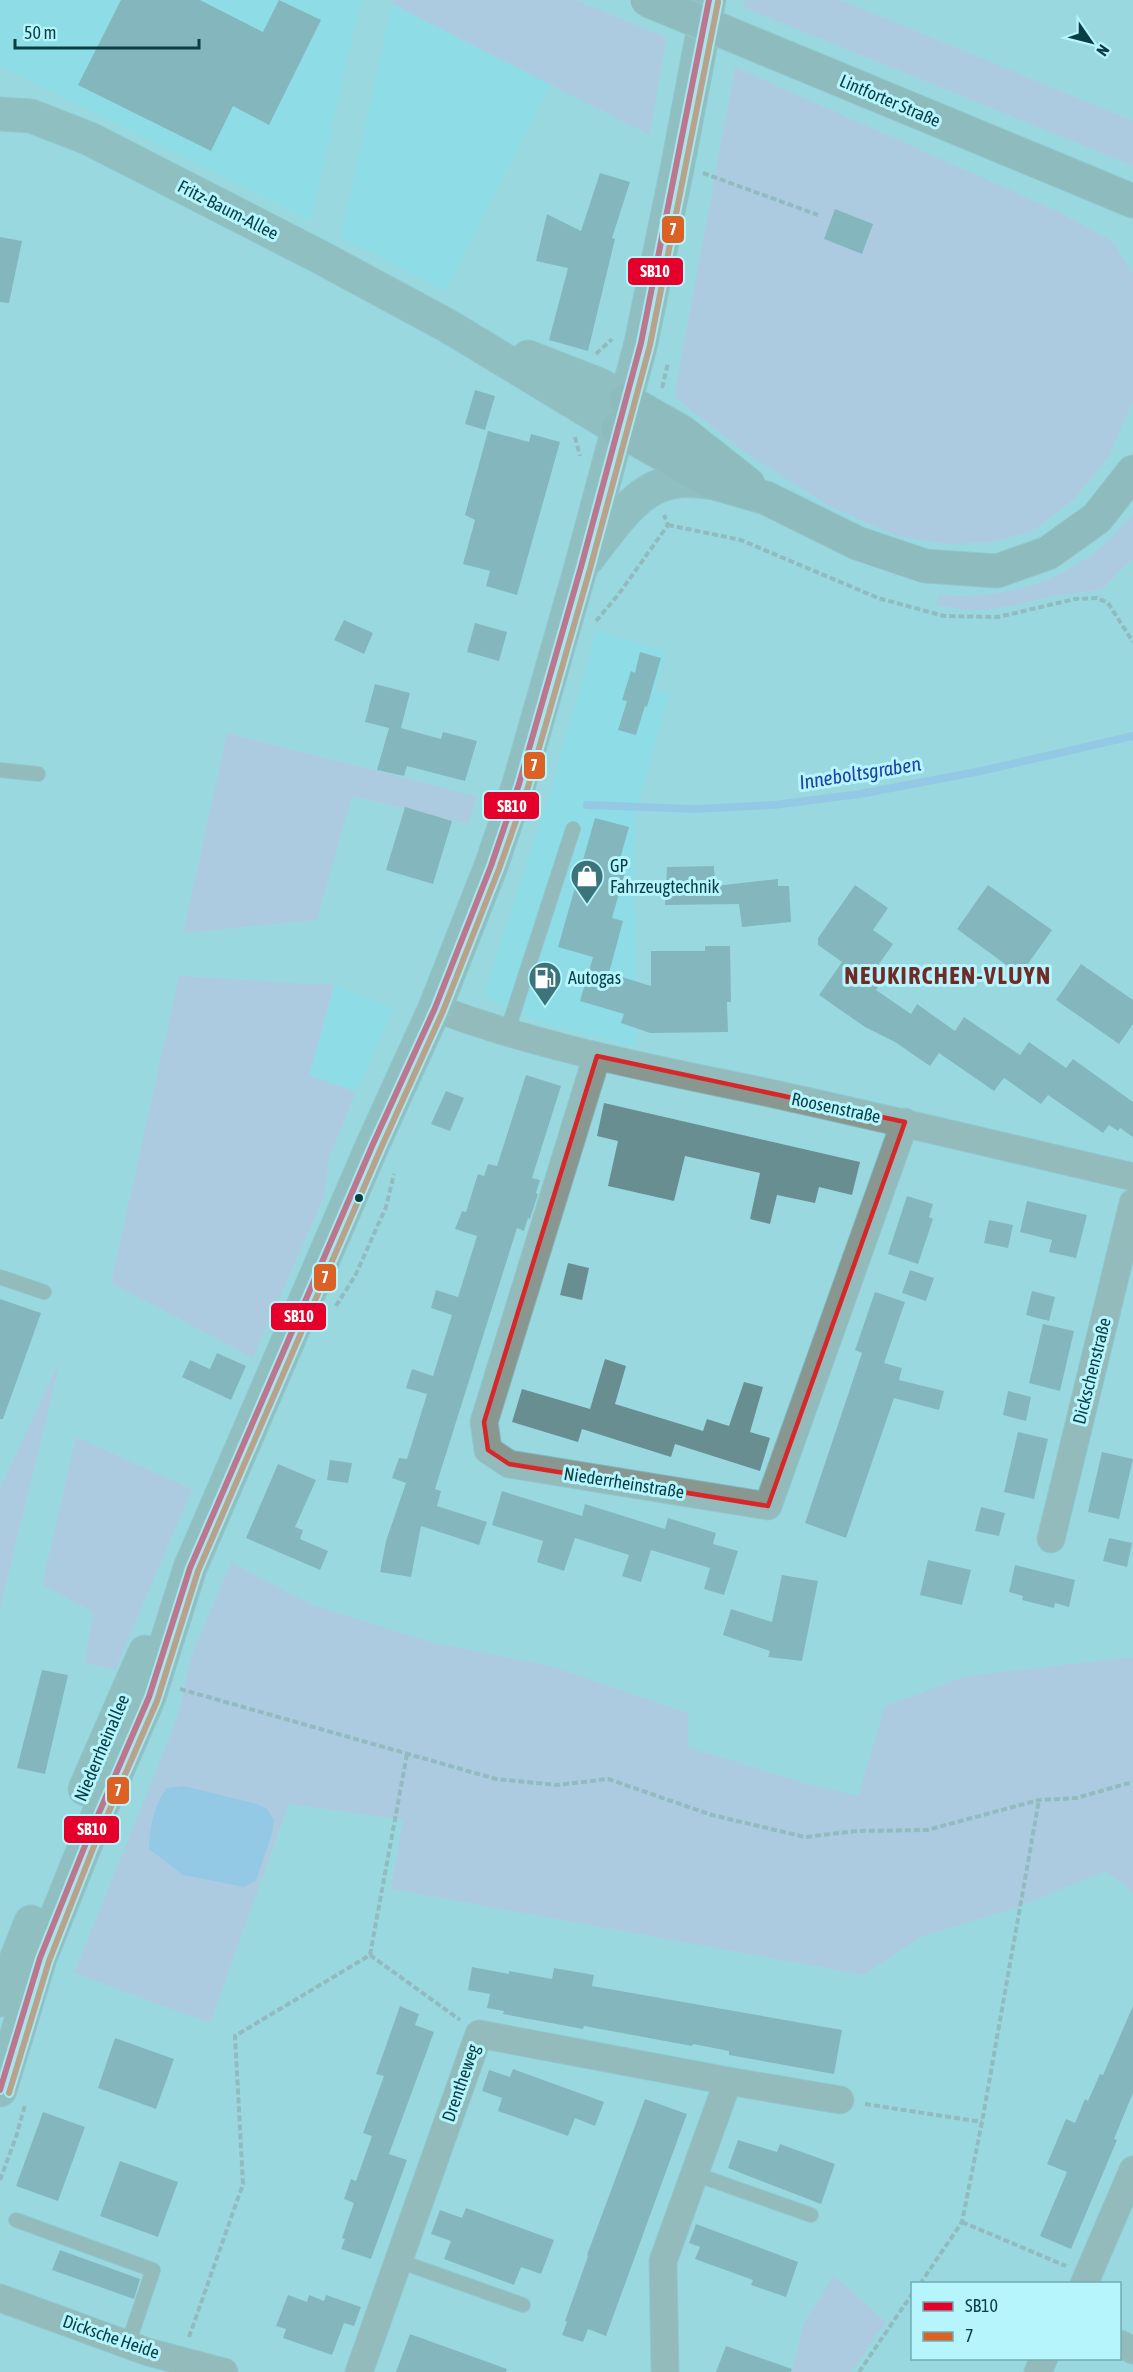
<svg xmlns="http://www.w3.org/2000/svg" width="1133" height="2372" viewBox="0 0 1133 2372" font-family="'Asap Condensed',sans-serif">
  <rect width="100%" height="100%" fill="#9ad8e0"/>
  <g fill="#7ee2ee">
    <path d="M0,0H361L311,221L0,66Z"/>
    <path d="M392,4L551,85L445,291L341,237Z"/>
    <path d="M597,631L666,651L655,690L669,694L635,817L636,1045H626L535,1020L499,1004L484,994L550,793Z"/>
    <path d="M334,985L394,1009L356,1092L309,1075Z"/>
  </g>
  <g fill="#c1bbe1">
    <path d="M393,0H575L666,37L650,135L392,4Z"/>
    <path d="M745,0H841L1133,121V166L743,7Z"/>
    <path d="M735,67L1057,211L1112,241L1133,274V402L1108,458L1072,501L1031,532L993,542L951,544L899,537L829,506L746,453L674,397Z"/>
    <path d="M1133,514V559L1101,590L1052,596L1019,605L985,610H963L936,605L938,595C997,599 1046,588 1094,553C1108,542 1120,526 1133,514Z"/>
    <path d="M227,733L477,796L469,824L352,796L317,920L183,933Z"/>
    <path d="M179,976L334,985L309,1075L356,1092L329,1158L324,1197L253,1358L111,1283Z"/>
    <path d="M61,1358L1,1605L0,1608V1488Z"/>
    <path d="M76,1437L192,1489L115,1670L85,1663L93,1612L42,1585Z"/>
    <path d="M231,1562L312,1605L435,1643L551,1666L688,1713V1747L804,1783L858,1796L885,1706L966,1676L1133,1657V1893L1106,1871L1009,1910L920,1937L864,1975L391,1889L403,1820L289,1804L210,2023L74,1973L178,1716L191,1656Z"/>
    <path d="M834,2275L886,2322L851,2372H792L803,2325Z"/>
  </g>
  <path fill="#8db6ea" d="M184,1786L257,1804L267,1809L274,1820L272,1834L256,1881L244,1887L183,1875L149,1849C149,1827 154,1807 166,1788Z"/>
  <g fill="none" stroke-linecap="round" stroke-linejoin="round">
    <path stroke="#8db6ea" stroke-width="8" d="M587,805L695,809L774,805L860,794L981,771L1133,736"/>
  </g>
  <g fill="#688e92">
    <path d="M121,0H200L263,32L279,0L321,20L269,125L233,106L211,151L78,85Z"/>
    <path d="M600,173L630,182L612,238L615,239L588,351L549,340L568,268L536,261L547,214L581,231Z"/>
    <path d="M835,209L873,224L862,254L824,239Z"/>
    <path d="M0,237L22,241L9,303L0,302Z"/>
    <path d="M475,390L495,396L485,430L465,424Z"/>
    <path d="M488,431L529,442L531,434L560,442L517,595L486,586L490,571L463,564L475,520L465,515Z"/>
    <path d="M344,620L373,633L364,654L334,640Z"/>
    <path d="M475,623L507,632L499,661L467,652Z"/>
    <path d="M640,652L661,658L647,707L645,706L636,735L618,730L627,701L622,700L631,671L635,673Z"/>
    <path d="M375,684L410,693L401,728L441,739L443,732L477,741L465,781L407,766L404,776L377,770L389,728L365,722Z"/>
    <path d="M405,807L452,821L433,884L386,870Z"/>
    <path d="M595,818L629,827L620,859L628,862L612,918L623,921L609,973L651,986V951H705V946H730L731,1002H727L728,1032L650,1033L621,1023L624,1014L580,1001L593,957L558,947Z"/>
    <path d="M714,866L715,886L778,879V886H789L791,922L742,927L739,904L665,905L667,867Z"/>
    <path d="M855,885L888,908L873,930L893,944L874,971L885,978L876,990L911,1014L917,1004L955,1031L964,1017L1020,1055L1029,1042L1066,1068L1073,1059L1133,1102V1137L1120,1128L1118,1131L1109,1125L1103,1133L1048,1095L1041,1104L1004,1078L994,1091L939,1053L930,1066L895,1042L865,1027L819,995L842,962L818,945V938Z"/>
    <path d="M988,885L1052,930L1020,975L957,929Z"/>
    <path d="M1081,964L1133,1000V1024L1119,1044L1056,1000Z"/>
    <path d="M526,1075L561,1086L532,1178L540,1180L536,1193L538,1194L530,1219L528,1218L524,1231L517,1228L435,1489L441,1491L437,1506L487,1522L479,1545L421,1526L411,1577L380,1572L386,1541L406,1483L392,1478L399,1458L407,1459L427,1394L406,1388L412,1369L433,1376L452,1315L431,1308L436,1290L458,1297L477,1236L455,1229L462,1211L466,1212L478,1174L484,1176L488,1164L497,1166Z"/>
    <path d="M446,1091L464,1098L450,1131L431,1124Z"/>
    <path d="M604,1103L860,1162L852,1195L819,1187L815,1203L777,1195L770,1224L750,1219L760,1173L685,1156L674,1201L608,1186L618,1141L597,1136Z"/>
    <path d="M907,1196L933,1204L929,1217L933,1219L918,1264L888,1254Z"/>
    <path d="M1027,1201L1087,1215L1076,1258L1049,1252L1052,1240L1020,1232Z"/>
    <path d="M989,1220L1013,1225L1008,1248L984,1243Z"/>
    <path d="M568,1263L589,1268L582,1300L560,1295Z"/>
    <path d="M910,1270L934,1278L926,1301L902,1293Z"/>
    <path d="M1032,1291L1055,1297L1049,1321L1026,1315Z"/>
    <path d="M875,1292L905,1302L884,1363L902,1368L899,1380L944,1391L939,1410L894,1398L846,1538L805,1523L862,1353L855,1350Z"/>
    <path d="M0,1299L41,1313L3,1419H0Z"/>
    <path d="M1043,1324L1074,1331L1060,1391L1029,1383Z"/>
    <path d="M217,1353L246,1366L231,1400L182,1377L190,1360L210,1369Z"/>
    <path d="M605,1359L626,1366L615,1404L703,1431L707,1419L729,1426L744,1382L763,1387L750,1432L770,1438L760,1471L675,1444L671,1457L582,1429L578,1442L512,1422L522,1389L590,1409Z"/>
    <path d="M1008,1391L1031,1397L1026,1421L1003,1415Z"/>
    <path d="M1018,1432L1048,1439L1034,1499L1004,1492Z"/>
    <path d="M1102,1452L1133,1459L1119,1519L1088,1512Z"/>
    <path d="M330,1460L352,1463L348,1483L327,1480Z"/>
    <path d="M278,1464L316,1480L295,1527L303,1530L300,1539L328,1551L320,1570L246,1538Z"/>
    <path d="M502,1491L582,1516L585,1504L665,1529L668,1518L716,1533L713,1544L738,1551L724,1595L704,1589L710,1568L651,1550L641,1582L622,1576L629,1555L575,1538L564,1571L537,1562L543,1541L492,1525Z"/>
    <path d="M981,1507L1005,1513L999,1536L975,1531Z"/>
    <path d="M1109,1538L1132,1543L1127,1567L1103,1561Z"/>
    <path d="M928,1560L971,1570L962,1605L920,1595Z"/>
    <path d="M1015,1565L1075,1580L1069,1607L1055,1603L1054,1608L1022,1600L1023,1596L1009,1592Z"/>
    <path d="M782,1575L818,1581L802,1661L768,1657L770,1651L723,1635L731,1609L772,1622Z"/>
    <path d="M42,1670L68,1675L45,1774L17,1768Z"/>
    <path d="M472,1967L509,1974V1971L552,1979L554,1968L594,1975L592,1986L842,2030L834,2074L729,2055V2051L693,2044L692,2046L584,2026L583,2029L503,2014L504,2011L487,2008L490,1994L468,1990Z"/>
    <path d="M400,2006L419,2014L415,2025L434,2032L389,2154L407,2160L371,2259L341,2249L345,2239L342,2238L354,2203L344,2199L351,2179L356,2181L372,2136L363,2133L384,2076L376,2074Z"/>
    <path d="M1133,2006V2093L1114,2139L1117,2140L1071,2249L1040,2236L1067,2172L1047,2164L1066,2119L1075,2123L1085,2099L1088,2101L1100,2074L1103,2075Z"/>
    <path d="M115,2038L174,2059L156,2109L98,2088Z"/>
    <path d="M513,2069L604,2102L595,2126L575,2118L568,2136L498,2111L502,2098L482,2091L489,2070L510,2077Z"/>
    <path d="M645,2099L687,2114L606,2336L588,2329L583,2342L562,2335L567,2322L565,2321L588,2256L587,2255Z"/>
    <path d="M43,2112L85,2127L58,2201L16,2186Z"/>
    <path d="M738,2140L777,2152L780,2144L835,2164L821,2204L728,2168Z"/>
    <path d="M120,2161L178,2182L158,2237L100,2216Z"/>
    <path d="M466,2208L554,2240L541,2274L521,2267L514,2285L444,2259L451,2241L431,2234L440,2210L462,2218Z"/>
    <path d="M696,2224L798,2262L786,2297L751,2285L753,2280L695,2259L700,2247L689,2243Z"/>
    <path d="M60,2250L140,2279L134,2299L52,2270Z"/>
    <path d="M288,2295L307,2302L309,2295L324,2301L326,2295L361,2307L354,2326L344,2323L332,2355L283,2338L286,2329L276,2326Z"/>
    <path d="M410,2334L507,2369L506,2372H396Z"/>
    <path d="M726,2346L792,2369L791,2372H716Z"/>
  </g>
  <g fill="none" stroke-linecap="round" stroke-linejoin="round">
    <g stroke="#83b4bb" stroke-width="16">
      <g id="lane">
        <path d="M0,770L38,774"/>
        <path d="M507,1032L573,829"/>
        <path d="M0,1277L44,1292"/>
        <path d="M695,2174L811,2215"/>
        <path d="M16,2220L153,2270L128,2344"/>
        <path d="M399,2261L523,2305"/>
      </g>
    </g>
    <g stroke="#83b4bb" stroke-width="29">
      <g id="street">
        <path d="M435,1008C541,1048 655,1069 765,1092C888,1119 1011,1148 1133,1177"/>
        <path d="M597,1056L484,1422L488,1450L509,1464L768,1506L905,1122"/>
        <path d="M1051,1539L1133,1203"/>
        <path d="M728,2081L840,2100"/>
        <path d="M1084,2284L1133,2170"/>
        <path d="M0,2298L148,2352L224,2372"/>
        <path d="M1120,2344L1133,2350"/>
        <path d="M359,2372L479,2034L728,2081L663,2261L665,2372"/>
        <path d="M1038,2372L1044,2358"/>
      </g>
    </g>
    <g stroke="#83b4bb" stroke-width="35">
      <g id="secondary">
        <path d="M0,114L31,116L90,139L320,257L448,326L618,429"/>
        <path d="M528,357L600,385L626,400"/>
        <path d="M588,558C610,531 634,489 672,482C686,479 700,481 714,483"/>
        <path d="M85,1789L145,1652"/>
        <path d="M0,2000L31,1922"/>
        <path d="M0,2090L40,1958L86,1843L149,1697L190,1568L373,1144L435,1008L491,866L519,784L581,567L641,343L677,169L709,0"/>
      </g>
    </g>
    <g stroke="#83b4bb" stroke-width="35">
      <g id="primary">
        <path d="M778,54L1133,201"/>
        <path d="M626,400L682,432L748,484"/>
        <path d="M618,429L714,483L766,498L857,543L925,566L997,571L1048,553L1097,518L1133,472"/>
      </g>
    </g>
    <g stroke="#859794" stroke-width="4" stroke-dasharray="6 3" stroke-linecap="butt">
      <path d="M703,173L818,215"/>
      <path d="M596,354L612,339"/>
      <path d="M662,388L668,363"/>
      <path d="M575,437L580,456"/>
      <path d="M668,525L741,540L878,598L944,616L998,617L1075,599L1097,598L1108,603L1133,642"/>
      <path d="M596,621L618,595L668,525L664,515"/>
      <path d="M336,1306L355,1276L386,1207L394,1174"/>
      <path d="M180,1689L496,1779L557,1785L608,1779L712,1815L805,1837L857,1831L927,1830L1039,1800L1076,1798L1133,1782"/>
      <path d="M370,1955L460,2020"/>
      <path d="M865,2104L982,2122"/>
      <path d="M0,2180L16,2137L25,2105"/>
      <path d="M962,2222L1066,2266"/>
      <path d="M920,2284L962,2222L982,2122L1039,1800"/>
      <path d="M189,2337L243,2184L235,2036L370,1955L407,1754"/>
      <path d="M859,2372L912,2294"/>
    </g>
    <use href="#lane" stroke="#899791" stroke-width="14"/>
    <use href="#street" stroke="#899791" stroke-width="27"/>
    <use href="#secondary" stroke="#849f9c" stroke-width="33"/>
    <use href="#primary" stroke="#7e9895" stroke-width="33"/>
    <g stroke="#83b4bb" stroke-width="35" stroke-linecap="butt">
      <path id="primary-bridge" d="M647,0L778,54"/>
    </g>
    <use href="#primary-bridge" stroke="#7e9895" stroke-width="33"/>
    <g stroke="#b7f5fd" stroke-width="10">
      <path id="bus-1" d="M0,2090L40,1958L86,1843L149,1697L190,1568L373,1144L435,1008L491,866L519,784L581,567L641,343L709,0"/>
    </g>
    <g stroke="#b7f5fd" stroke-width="10">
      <path id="bus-2" d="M9,2093L49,1961L94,1846L157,1701L198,1571L381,1148L443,1011L499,869L528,787L590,569L650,345L718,2"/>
    </g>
    <use href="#bus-1" stroke="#e4002b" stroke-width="6"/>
    <use href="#bus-2" stroke="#db6125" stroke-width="6"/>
  </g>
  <path d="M0 0H1133V2372H0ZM597,1056L905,1122L768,1506L509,1464L488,1450L484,1422Z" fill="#9ad8e0" fill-opacity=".55" fill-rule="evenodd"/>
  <path fill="none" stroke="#d62828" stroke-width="4.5" stroke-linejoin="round" d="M597,1056L905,1122L768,1506L509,1464L488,1450L484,1422Z"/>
  <defs>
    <g id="shop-pin" transform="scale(1.725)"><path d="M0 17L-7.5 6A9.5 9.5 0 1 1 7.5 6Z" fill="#3c747b" stroke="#b7f5fd"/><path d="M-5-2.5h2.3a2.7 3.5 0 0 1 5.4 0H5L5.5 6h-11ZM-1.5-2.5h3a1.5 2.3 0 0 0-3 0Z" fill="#fff"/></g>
    <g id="fuel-pin" transform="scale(1.725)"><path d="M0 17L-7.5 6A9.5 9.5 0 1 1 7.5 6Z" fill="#3c747b" stroke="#b7f5fd"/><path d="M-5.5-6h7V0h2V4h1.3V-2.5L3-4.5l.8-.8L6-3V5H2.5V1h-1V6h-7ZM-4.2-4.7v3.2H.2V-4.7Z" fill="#fff"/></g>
  </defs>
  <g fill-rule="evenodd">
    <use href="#shop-pin" x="587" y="876"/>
    <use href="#fuel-pin" x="545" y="978"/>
  </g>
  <circle fill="#093e44" stroke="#b7f5fd" stroke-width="2" cx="359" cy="1198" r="5"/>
  <g text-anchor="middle" stroke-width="6" stroke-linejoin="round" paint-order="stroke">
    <g font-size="18" fill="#093e44" stroke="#b7f5fd">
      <text transform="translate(890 101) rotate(23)" y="6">Lintforter Straße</text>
      <text transform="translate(228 210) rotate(27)" y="6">Fritz-Baum-Allee</text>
      <text transform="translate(836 1108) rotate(12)" y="6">Roosenstraße</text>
      <text transform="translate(1092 1371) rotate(-76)" y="6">Dickschenstraße</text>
      <text transform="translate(624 1483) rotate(9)" y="6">Niederrheinstraße</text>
      <text transform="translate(102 1748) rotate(-67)" y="6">Niederrheinallee</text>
      <text transform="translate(461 2083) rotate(-71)" y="6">Drentheweg</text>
      <text transform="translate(111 2337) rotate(19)" y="6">Dicksche Heide</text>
    </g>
    <g font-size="18" fill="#093e44" stroke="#b7f5fd" text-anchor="start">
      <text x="610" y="872">GP<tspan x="610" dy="21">Fahrzeugtechnik</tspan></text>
      <text x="568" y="984">Autogas</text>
    </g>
    <g font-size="20" font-style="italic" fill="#2041a7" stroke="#b7f5fd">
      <text transform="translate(860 773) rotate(-9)" y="7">Inneboltsgraben</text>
    </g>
    <g font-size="24" font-weight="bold" letter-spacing="1.5" fill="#702a27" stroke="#b7f5fd">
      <text x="948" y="984">NEUKIRCHEN-VLUYN</text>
    </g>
  </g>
  <g stroke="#b7f5fd" stroke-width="2">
    <rect x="661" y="215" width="24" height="29" rx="6" fill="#db6125"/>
    <rect x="627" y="257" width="57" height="29" rx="6" fill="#e4002b"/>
    <rect x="523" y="751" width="23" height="29" rx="6" fill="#db6125"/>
    <rect x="483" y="791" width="57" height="29" rx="6" fill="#e4002b"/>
    <rect x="313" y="1263" width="24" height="29" rx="6" fill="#db6125"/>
    <rect x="270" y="1302" width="57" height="29" rx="6" fill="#e4002b"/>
    <rect x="106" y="1776" width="24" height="29" rx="6" fill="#db6125"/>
    <rect x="63" y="1815" width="57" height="29" rx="6" fill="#e4002b"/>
  </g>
  <g font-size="16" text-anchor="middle" font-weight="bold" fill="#fff">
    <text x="673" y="235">7</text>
    <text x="655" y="277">SB10</text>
    <text x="534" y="771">7</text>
    <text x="512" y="812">SB10</text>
    <text x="325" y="1283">7</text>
    <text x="299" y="1322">SB10</text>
    <text x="118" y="1796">7</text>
    <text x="92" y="1835">SB10</text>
  </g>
  <rect x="911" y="2282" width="210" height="78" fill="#b7f5fd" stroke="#71acb3" stroke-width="1.5"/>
  <rect x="923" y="2302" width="30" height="9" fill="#e4002b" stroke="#71acb3" stroke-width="1.5"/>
  <text x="965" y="2312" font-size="18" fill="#093e44">SB10</text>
  <rect x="923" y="2332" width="30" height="9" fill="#db6125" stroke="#71acb3" stroke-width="1.5"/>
  <text x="965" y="2342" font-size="18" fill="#093e44">7</text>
  <g transform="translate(1091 42) rotate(125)" stroke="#b7f5fd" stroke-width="4.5" paint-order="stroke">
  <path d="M0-4.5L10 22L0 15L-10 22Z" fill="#093e44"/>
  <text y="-9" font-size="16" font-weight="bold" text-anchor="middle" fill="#093e44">N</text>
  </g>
  <path d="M15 39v9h184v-9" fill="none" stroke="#093e44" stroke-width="3"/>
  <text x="24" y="39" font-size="18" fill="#093e44" stroke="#b7f5fd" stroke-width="4.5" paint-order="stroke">50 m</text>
</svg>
